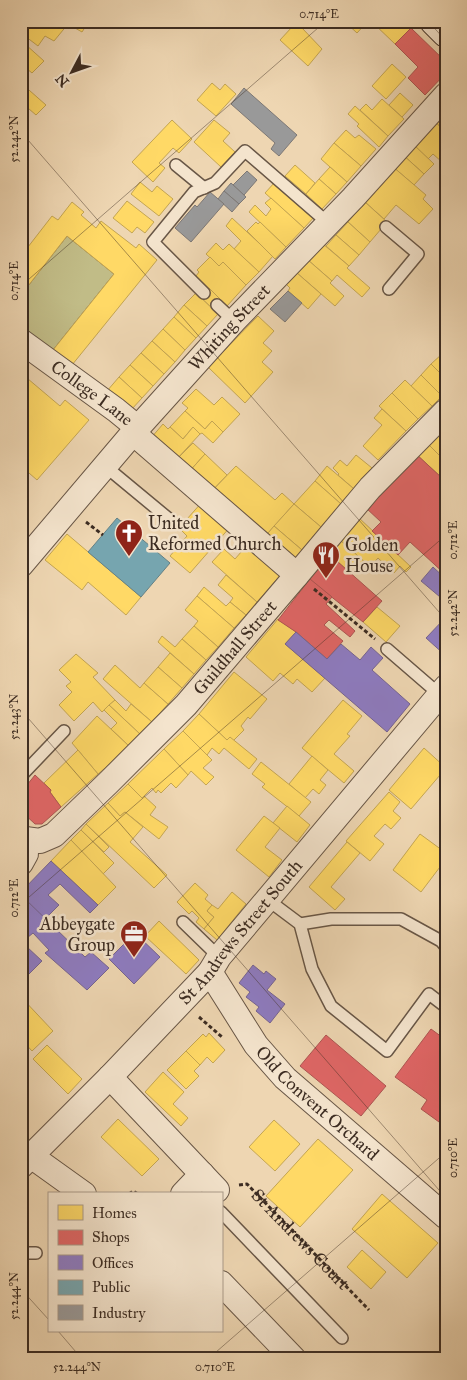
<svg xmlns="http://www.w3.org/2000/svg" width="467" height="1380" viewBox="0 0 467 1380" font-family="'IM FELL Great Primer',serif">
  <rect width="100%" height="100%" fill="#eed6b2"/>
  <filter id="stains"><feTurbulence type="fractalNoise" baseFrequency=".004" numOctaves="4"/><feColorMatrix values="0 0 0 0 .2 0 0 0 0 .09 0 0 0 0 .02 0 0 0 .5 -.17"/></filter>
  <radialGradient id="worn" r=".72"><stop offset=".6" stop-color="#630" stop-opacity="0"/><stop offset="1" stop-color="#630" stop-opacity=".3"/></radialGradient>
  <path fill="#c1bc87" stroke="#7e7454" d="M67,236L114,274L53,350L21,327V295Z"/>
  <g fill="#ffd966" stroke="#c4a552">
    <path d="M24,21H89L82,32L68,24L54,41L45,36L38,46L21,33V26Z"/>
    <path d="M287,21H308L302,28L322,49L308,66L280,40L292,27Z"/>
    <path d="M344,21H368L357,33Z"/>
    <path d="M371,21H404L411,28L395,44Z"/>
    <path d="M21,33L29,39L25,44L44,61L32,73L21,64Z"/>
    <path d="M392,64L406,77L386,99L372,86Z"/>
    <path d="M21,74L26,78L21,83L46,105L36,115L21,102Z"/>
    <path d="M212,83L220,90L225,84L236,94L216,116L197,100Z"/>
    <path d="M400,93L413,105L402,117L389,105Z"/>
    <path d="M382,99L404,119L388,136L360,110L366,104L372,110Z"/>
    <path d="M355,106L388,136L379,147L357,126L359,124L348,114Z"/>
    <path d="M441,113L446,118V132L434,121Z"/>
    <path d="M172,120L192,139L179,153L173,148L159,163L165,168L153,182L132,162Z"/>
    <path d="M214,120L230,133L223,141L235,152L221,167L194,142Z"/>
    <path d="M434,121L446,132V158L442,162L433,154L428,159L412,143Z"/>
    <path d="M346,130L355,138L359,135L376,149L361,166L334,143Z"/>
    <path d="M334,143L361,166L347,182L321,159Z"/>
    <path d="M412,143L434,164L424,174L402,154Z"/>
    <path d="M402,154L424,174L414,185L392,166Z"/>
    <path d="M295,165L315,183L306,194L285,176Z"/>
    <path d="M392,166L426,195L423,199L433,209L419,224L396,205L384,219L365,202Z"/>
    <path d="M330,167L347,182L336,194L319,179Z"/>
    <path d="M319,179L336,194L322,209L306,194Z"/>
    <path d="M140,182L152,192L157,186L173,199L159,216L131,194Z"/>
    <path d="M275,182L316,215L304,228L265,193Z"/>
    <path d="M271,198L304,228L286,247L249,212L255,205L266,216L271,209L265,203Z"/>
    <path d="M127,201L154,222L145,233L137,227L132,233L113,218Z"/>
    <path d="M72,202L84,212L81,215L96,228L101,221L136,248L139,244L157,260L72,365L53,350L114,274L67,236L21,295V256L52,216L58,220Z"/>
    <path d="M365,202L387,222L370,242L348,222Z"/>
    <path d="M232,218L273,256L259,272L234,249L241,241L226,226Z"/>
    <path d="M256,222L258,224L260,222L286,247L275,259L247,231Z"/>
    <path d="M348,222L370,242L359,255L336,235Z"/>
    <path d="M336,235L359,255L349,266L326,246Z"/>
    <path d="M216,243L223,250L229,244L259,272L246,285L223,262L219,266L206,254Z"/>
    <path d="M323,244L349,266L347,268L370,288L362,297L337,275L332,281L308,260Z"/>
    <path d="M210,257L219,266L223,262L246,285L227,306L196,276L199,272L197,270Z"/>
    <path d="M308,260L332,281L330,283L344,296L335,306L297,273Z"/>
    <path d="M297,273L321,294L308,309L288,291L290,288L286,284Z"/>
    <path d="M209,288L221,300L213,309L200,297Z"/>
    <path d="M196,293L218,314L207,326L184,305Z"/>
    <path d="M184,305L207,326L196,338L174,317Z"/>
    <path d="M258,316L274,331L263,343L272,351L262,362L273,372L245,403L208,367Z"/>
    <path d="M174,317L196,338L185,350L163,329Z"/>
    <path d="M163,329L185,350L175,362L152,341Z"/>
    <path d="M152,341L175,362L164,374L141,353Z"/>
    <path d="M141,353L164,374L153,386L130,365Z"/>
    <path d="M442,354L446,358V379L431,364Z"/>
    <path d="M431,364L446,379V392L442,396L421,375Z"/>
    <path d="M130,365L153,386L142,398L119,377Z"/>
    <path d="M21,373L60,406L65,400L89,420L37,480L21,466Z"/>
    <path d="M421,375L442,396L432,406L411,386Z"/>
    <path d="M119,377L142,398L131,410L107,391Z"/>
    <path d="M405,380L432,406L418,419L392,393Z"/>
    <path d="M196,389L214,405L222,397L240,414L223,432L212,421L205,429L185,411L188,408L182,403Z"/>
    <path d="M392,393L418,419L406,431L379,406Z"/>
    <path d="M382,409L406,431L378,460L363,446L382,425L374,418Z"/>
    <path d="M185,411L205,429L212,421L223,432L213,443L202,433L200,434L193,427L183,439L170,427Z"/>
    <path d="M163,424L168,429L170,427L183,439L193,427L200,434L175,461L151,438Z"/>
    <path d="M438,429L446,437V462L426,442Z"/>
    <path d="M426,442L446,462V475L442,478L415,453Z"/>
    <path d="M193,443L205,454L188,473L175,461Z"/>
    <path d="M205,454L227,475L210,493L188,473Z"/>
    <path d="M356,455L372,468L354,489L338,475L339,474L333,468L340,460L347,466Z"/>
    <path d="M236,466L275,500L282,493L294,504L262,540L210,493Z"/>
    <path d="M327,466L354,489L341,504L315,481Z"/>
    <path d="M315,481L341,504L321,527L294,504Z"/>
    <path d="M203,501L231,526L190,573L170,556L187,536L179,528Z"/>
    <path d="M294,504L321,527L302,550L274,526Z"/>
    <path d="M358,517L411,567L406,572L400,566L394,573L378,558L370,567L340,540Z"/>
    <path d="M274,526L302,550L291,564L262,540Z"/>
    <path d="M67,534L141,597L126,615L88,582L82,590L45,560Z"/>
    <path d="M340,540L367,564L361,572L351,565L347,570L329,554Z"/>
    <path d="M249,543L283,572L257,602L212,562L224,549L235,559Z"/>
    <path d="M226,575L257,602L246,615L230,602L233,598L218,585Z"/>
    <path d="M204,587L226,606L230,602L246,615L234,628L197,596Z"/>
    <path d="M197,596L234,628L218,647L194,626L198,621L185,610Z"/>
    <path d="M377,607L400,626L386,642L363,622Z"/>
    <path d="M278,619L296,632L285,644L325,678L312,692L297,679L293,684L280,673L273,681L246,657Z"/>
    <path d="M194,626L218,647L206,660L182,639Z"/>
    <path d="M162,636L175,647L182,639L206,660L194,674L158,642Z"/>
    <path d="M170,653L194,674L182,688L158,667Z"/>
    <path d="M76,654L98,673L93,677L115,700L102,712L93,702L74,721L59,705L72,692L66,686L71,682L59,670Z"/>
    <path d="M115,665L140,688L144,683L168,704L152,722L103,679Z"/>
    <path d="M158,667L182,688L168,704L144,683Z"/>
    <path d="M234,672L267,699L250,719L248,717L241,726L244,730L233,741L230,737L227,740L199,714Z"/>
    <path d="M115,700L126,711L131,704L152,722L141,735L109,705Z"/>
    <path d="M343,700L362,716L347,734L350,736L334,754L354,771L344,783L302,748Z"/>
    <path d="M109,705L141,735L130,747L111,729L117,723L104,710Z"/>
    <path d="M199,714L227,740L230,737L257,759L249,769L224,748L219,754L212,748L207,755L183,731Z"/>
    <path d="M97,716L130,747L98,774L72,743Z"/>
    <path d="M183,731L212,760L203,768L214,777L206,785L191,771L188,775L164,749Z"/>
    <path d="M424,748L446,768L411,809L389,790Z"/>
    <path d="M164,749L188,775L176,788L171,783L161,793L158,790L156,793L152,788L142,798L128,784Z"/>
    <path d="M78,750L98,774L61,807L50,792L51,790L44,783Z"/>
    <path d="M312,756L328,770L320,780L326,785L319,794L313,789L305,798L289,784Z"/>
    <path d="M261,762L311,802L299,816L262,787L265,784L252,774Z"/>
    <path d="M128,784L142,798L144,796L156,807L150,815L168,827L159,839L125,812L120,816L108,803Z"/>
    <path d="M389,792L400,802L393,811L401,818L391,829L385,824L374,836L384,844L370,861L346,841Z"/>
    <path d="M108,803L120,816L125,812L143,827L130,842L167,875L154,888L86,824Z"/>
    <path d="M287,806L310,825L297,842L273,823Z"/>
    <path d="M264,816L280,828L265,847L282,860L269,877L236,850Z"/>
    <path d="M86,824L109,847L104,852L81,830Z"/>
    <path d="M81,830L114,863L103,874L71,840Z"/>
    <path d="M420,834L446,853V859L421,892L393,870Z"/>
    <path d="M71,840L116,887L98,905L51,861Z"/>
    <path d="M347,842L360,853L331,887L345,899L335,910L309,887Z"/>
    <path d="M195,883L208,895L205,899L212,905L207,911L214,917L204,929L196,922L199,918L192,911L189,914L177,902Z"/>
    <path d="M232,892L246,904L217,940L204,929L214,917L207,911L212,905L218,909Z"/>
    <path d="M159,921L199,960L186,974L145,936Z"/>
    <path d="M21,997L53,1031L32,1051L21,1039Z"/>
    <path d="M209,1033L225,1050L213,1063L207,1057L200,1065L186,1051L203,1034L206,1037Z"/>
    <path d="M47,1045L82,1079L68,1094L33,1059Z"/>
    <path d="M186,1051L200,1065L194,1071L199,1076L186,1089L167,1070Z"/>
    <path d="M163,1072L184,1092L173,1104L188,1118L181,1126L145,1092Z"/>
    <path d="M118,1119L159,1159L142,1176L101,1137Z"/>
    <path d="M274,1120L300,1144L275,1171L249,1147Z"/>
    <path d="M318,1139L353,1170L300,1227L266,1196Z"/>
    <path d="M382,1194L438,1243L407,1278L352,1229Z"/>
    <path d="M362,1250L386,1272L371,1289L347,1267Z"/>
  </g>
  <g fill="#e06666" stroke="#af5552">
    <path d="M411,28L446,62V73L425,95L408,78L418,67L395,44Z"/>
    <path d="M415,453L442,478L446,475V575L410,542L398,555L372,531L381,522L365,507Z"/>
    <path d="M329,554L382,601L363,622L309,579Z"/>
    <path d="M310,579L332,597L326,604L355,631L350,637L329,620L324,625L343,641L327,659L296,632L278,620Z"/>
    <path d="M35,775L51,790L50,792L61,807L42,824H35L21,811V788L23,790Z"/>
    <path d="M431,1029L446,1040V1127L421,1109L427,1100L395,1077Z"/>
    <path d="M326,1035L386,1086L361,1116L300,1066Z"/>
  </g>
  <g fill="#8e7cc3" stroke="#756493">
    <path d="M433,567L446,579V602L421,581Z"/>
    <path d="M446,617V656L426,638Z"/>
    <path d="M296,632L327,659L341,644L360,660L371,647L383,658L372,670L410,704L387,732L285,644Z"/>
    <path d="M51,861L98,905L90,913L60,884L48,895L59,905L45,919L21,895V892Z"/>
    <path d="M21,895L85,957L91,952L109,968L87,990L45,953L49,950L33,933L21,943Z"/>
    <path d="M135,933L160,957L134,984L109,959Z"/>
    <path d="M21,945L25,948L26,946L42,961L21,982Z"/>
    <path d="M253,965L264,974L266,971L276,979L267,990L285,1004L270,1023L256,1011L259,1007L246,997L250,992L239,983Z"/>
  </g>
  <path fill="#76a5af" stroke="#658185" d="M117,518L170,563L141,597L88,552Z"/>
  <g fill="#999" stroke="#7d7875">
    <path d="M244,88L297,135L279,156L271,149L275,143L231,104Z"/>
    <path d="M247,171L257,180L244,195L233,185Z"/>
    <path d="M231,183L246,197L239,204L224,191Z"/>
    <path d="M224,191L239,204L232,212L218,199Z"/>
    <path d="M210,192L224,204L191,242L175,228L195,205L197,207Z"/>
    <path d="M288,291L302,303L285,322L270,309Z"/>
  </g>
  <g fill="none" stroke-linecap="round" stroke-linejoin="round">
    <g stroke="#685646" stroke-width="14">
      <g id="lane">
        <path d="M176,165L204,188"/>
        <path d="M386,227L418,254L389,289"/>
        <path d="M204,293L153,242L194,192L215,183L245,151L328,223"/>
        <path d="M217,305L234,321"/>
        <path d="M105,466L169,519"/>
        <path d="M387,649L439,694"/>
        <path d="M21,747L22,748"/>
        <path d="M21,776L64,731"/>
        <path d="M268,900L300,924L312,969L331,1006L387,1051L429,994L446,1007"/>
        <path d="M183,922L219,957"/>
        <path d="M300,924L331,919H401L441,941L446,947"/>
        <path d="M221,1212L342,1338"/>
        <path d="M21,1253H36"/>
      </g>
    </g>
    <g stroke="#685646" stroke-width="26">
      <g id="street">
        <path id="s2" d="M21,341L116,410L138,428"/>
        <path d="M133,433L297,575"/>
        <path id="s3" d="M21,565L133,433L234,321L353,198L446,95"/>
        <path id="s4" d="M25,839L40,841L54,835L108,783L186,705L297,575L370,488L446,411"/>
        <path d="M21,863L26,854L25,839"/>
        <path id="s5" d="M210,972L256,1045L285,1078L446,1217"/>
        <path d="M110,1077L217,1190"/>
        <path d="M31,1156L84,1194"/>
        <path id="s6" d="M21,1166L110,1077L210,972L219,957L446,687"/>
        <path d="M183,1194L202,1174"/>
        <path d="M221,1283L294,1359"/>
      </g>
    </g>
    <g stroke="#3c2c22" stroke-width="30">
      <path id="secondary" d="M434,21L446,33"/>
    </g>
    <g stroke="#3c2c22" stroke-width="3" stroke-dasharray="4 2.5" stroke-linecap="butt">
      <path d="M86,522L103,535"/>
      <path d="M314,589L375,639"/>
      <path d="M199,1017L222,1037"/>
      <path id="s1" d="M239,1185L247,1184L369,1310"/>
      <path d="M129,1194L133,1191L138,1194"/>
      <path d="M21,1355L25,1359"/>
      <path d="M430,1359L446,1354"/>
    </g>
    <use href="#lane" stroke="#f4e4cd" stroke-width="11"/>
    <use href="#street" stroke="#f4e4cd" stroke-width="24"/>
    <use href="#secondary" stroke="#f4e4cd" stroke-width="28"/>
  </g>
  <path fill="none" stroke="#3c2c22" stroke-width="1" stroke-opacity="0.45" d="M428,21L446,41M21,132L446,620M21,286L326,21M21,710L446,1198M21,904L446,535M21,1289L49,1320M58,1331L82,1359M208,1359L446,1152"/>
  <defs>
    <g id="church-pin" transform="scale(1.4375)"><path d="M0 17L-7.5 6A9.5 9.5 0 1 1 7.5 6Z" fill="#8f2418" stroke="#f4e4cd"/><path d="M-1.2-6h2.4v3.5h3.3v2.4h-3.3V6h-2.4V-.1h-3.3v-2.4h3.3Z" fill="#fff"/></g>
    <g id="restaurant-pin" transform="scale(1.4375)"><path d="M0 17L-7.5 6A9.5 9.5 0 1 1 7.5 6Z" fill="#8f2418" stroke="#f4e4cd"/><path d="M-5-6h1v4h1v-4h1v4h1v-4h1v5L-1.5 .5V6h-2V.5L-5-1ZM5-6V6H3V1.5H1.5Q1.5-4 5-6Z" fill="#fff"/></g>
    <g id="office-pin" transform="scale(1.4375)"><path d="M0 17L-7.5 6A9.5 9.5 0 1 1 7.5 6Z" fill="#8f2418" stroke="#f4e4cd"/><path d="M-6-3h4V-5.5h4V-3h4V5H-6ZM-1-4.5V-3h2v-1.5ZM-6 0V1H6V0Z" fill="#fff"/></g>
  </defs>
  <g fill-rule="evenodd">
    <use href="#church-pin" x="129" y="533"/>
    <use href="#restaurant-pin" x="326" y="555"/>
    <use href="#office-pin" x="134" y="934"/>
  </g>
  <g text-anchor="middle" stroke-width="5" stroke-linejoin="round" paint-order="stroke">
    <g font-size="18" fill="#3c2c22" stroke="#f4e4cd">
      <text dy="6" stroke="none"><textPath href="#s3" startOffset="316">Whiting Street</textPath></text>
      <text dy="6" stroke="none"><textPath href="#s2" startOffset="88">College Lane</textPath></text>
      <text dy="6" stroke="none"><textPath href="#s4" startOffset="291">Guildhall Street</textPath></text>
      <text dy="6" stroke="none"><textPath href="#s6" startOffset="321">St Andrews Street South</textPath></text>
      <text dy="6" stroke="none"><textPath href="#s5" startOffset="171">Old Convent Orchard</textPath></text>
      <text dy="6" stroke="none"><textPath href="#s1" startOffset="85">St Andrews Court</textPath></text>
    </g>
    <g font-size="18" fill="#3c2c22" stroke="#f4e4cd" text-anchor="start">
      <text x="148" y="529">United<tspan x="148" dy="21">Reformed Church</tspan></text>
      <text x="345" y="551">Golden<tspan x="345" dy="21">House</tspan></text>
      <text x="115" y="930" text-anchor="end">Abbeygate<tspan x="115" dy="21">Group</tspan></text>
    </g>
  </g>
  <rect width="467" height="1380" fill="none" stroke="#eed6b2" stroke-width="55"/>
  <rect x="48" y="1192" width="175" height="140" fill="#f4e4cd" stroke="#aa9a89"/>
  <rect x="58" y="1205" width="25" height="15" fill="#ffd966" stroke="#aa9a89"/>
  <text x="92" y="1218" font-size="15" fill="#3c2c22">Homes</text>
  <rect x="58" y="1230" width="25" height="15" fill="#e06666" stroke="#aa9a89"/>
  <text x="92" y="1242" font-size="15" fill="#3c2c22">Shops</text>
  <rect x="58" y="1255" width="25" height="15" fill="#8e7cc3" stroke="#aa9a89"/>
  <text x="92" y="1268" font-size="15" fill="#3c2c22">Offices</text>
  <rect x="58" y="1280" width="25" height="15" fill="#76a5af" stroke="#aa9a89"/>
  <text x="92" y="1292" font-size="15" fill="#3c2c22">Public</text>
  <rect x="58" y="1305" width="25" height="15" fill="#999999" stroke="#aa9a89"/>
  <text x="92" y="1318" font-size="15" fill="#3c2c22">Industry</text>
  <g transform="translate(72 72) rotate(229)" stroke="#f4e4cd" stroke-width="4" paint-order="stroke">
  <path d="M0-4L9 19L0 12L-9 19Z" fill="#3c2c22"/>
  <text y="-8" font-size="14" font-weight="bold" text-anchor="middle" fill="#3c2c22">N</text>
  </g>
  <rect x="28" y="28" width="412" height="1324" fill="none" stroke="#3c2c22" stroke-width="2"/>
  <g font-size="12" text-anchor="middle" fill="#3c2c22">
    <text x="319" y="18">0.714°E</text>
    <text transform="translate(14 139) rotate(-90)" y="4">52.242°N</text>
    <text transform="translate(14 281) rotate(-90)" y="4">0.714°E</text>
    <text transform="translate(453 540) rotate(-90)" y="4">0.712°E</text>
    <text transform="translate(453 613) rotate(-90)" y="4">52.242°N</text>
    <text transform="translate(14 717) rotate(-90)" y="4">52.243°N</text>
    <text transform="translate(14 898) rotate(-90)" y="4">0.712°E</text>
    <text transform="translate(453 1158) rotate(-90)" y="4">0.710°E</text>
    <text transform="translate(14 1296) rotate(-90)" y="4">52.244°N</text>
    <text x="77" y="1371">52.244°N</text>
    <text x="215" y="1371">0.710°E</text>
  </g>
  <rect width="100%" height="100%" filter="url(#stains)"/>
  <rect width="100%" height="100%" fill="url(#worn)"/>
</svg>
